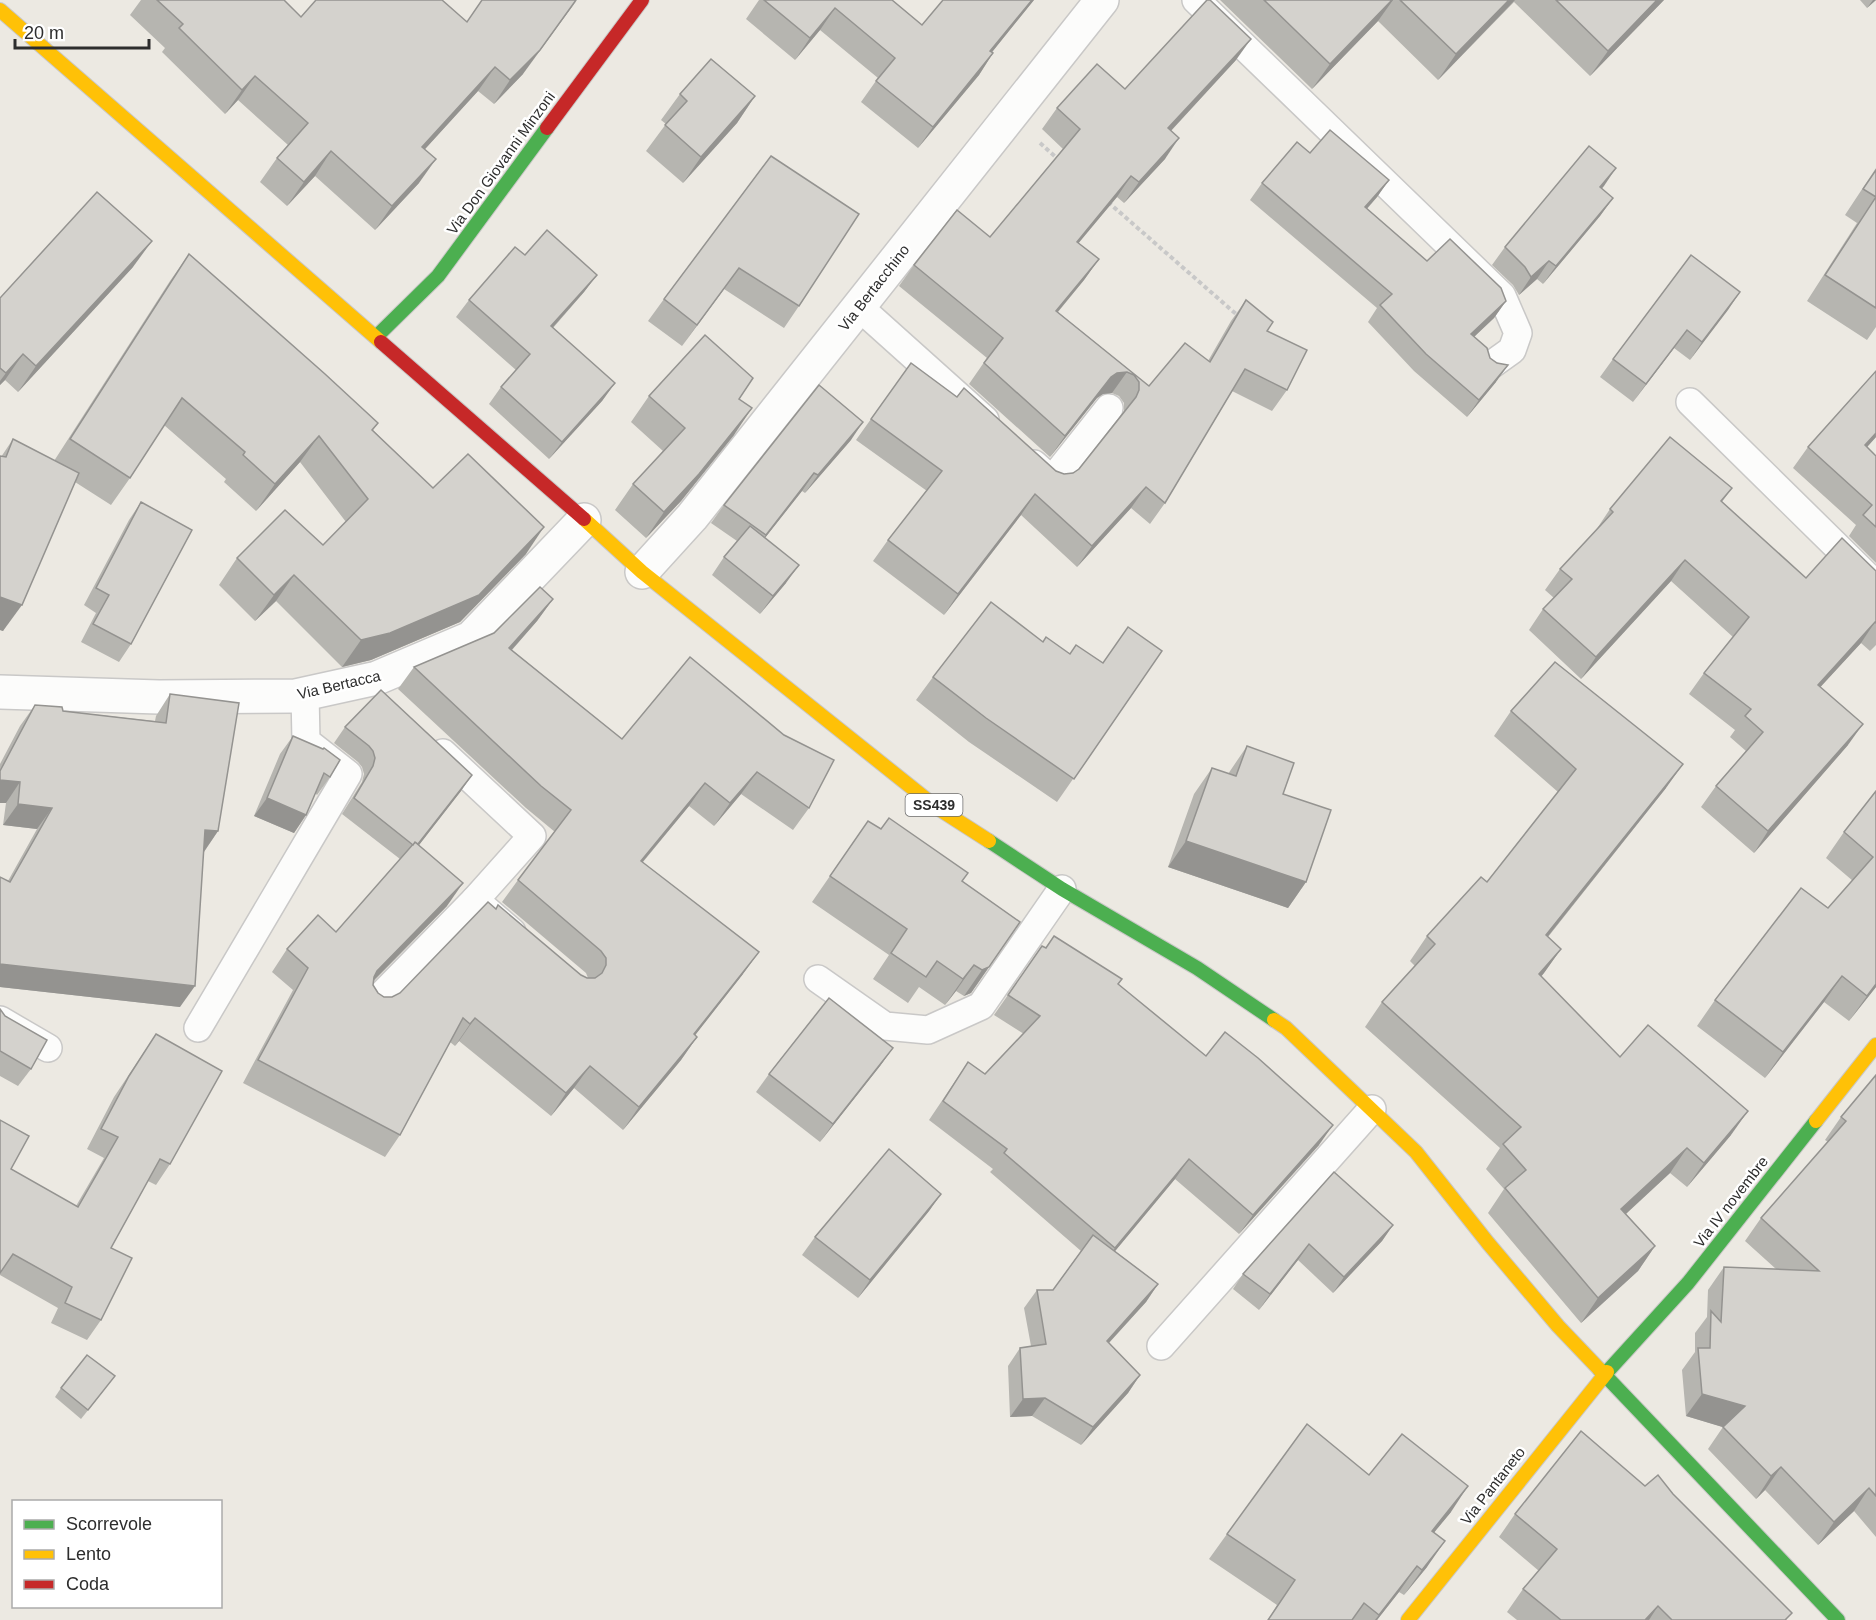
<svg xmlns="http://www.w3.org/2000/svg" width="1876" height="1620" viewBox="0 0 1876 1620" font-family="Helvetica,sans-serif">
  <rect width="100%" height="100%" fill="#ece9e2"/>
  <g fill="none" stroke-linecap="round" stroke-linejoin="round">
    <g stroke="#c9c8c7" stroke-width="30">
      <g id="lane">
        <path d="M1196,0L1502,296L1518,333L1512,350L1491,365"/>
        <path d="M859,307L985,420"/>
        <path d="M1690,402L1876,585"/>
        <path d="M1034,464L1052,480L1109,408"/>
        <path d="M443,753L532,836L475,900L512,932"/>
        <path d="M818,979L885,1026L928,1030L981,1006L1062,889"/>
        <path d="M373,1004L475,900"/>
        <path d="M0,1020L48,1048"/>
        <path d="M198,1028L348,774L306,741L305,693"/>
        <path d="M1161,1346L1372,1109"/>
      </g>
    </g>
    <g stroke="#c9c8c7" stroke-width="36">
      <g id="street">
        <path d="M642,572L692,517L1102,0"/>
        <path d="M0,692L159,697L295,696L377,678L471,638L584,520"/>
      </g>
    </g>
    <g stroke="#c9c8c7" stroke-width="16">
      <g id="fast">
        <path d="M376,337L438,276L547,128"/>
        <path d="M989,841L1062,889L1197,968L1274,1020"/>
        <path d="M1600,1370L1838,1620"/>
        <path d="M1607,1372L1688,1283L1816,1121"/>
      </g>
    </g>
    <g stroke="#c9c8c7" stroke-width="16">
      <g id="slow">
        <path d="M0,10L381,342"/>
        <path d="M584,519L642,572L936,807L989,841"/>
        <path d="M1274,1020L1286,1028L1416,1152L1488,1243L1558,1326L1600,1370"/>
        <path d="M1816,1121L1876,1045"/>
        <path d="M1408,1620L1607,1372"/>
      </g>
    </g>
    <g stroke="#c9c8c7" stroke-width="16">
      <g id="jam">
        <path d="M547,128L642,0"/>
        <path d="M381,342L584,519"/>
      </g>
    </g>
    <g stroke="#c8c8c8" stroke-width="4" stroke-dasharray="4.5 3" stroke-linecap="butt">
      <path d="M1040,143L1059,160"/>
      <path d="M1108,202L1236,314"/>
    </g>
    <use href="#lane" stroke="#fcfcfb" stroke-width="27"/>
    <use href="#street" stroke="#fcfcfb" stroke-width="33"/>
    <use href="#fast" stroke="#4caf50" stroke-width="14"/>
    <use href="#slow" stroke="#ffc107" stroke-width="14"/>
    <use href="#jam" stroke="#c62828" stroke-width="14"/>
  </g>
  <g fill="#b6b5b0">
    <path d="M141,0H284L301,17L523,74L494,104L478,91L425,149L419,183L375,230L315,176L287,206L260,182L277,158L288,145L238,100L225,114L162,52L165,48L130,15Z"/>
    <path d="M759,0H892L922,25L943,0H1034L992,52L993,53L979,75L918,148L861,102L878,78L820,30L795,60L746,19Z"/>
    <path d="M1220,0H1664L1590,76L1514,2L1438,80L1378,21L1312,89Z"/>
    <path d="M1860,0H1876L1867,8Z"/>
    <path d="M1236,60L1171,131L1165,159L1124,203L1117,197L1078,243L1099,259L1084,280L1058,312L1149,386L1208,361L1231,321L1246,300L1267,331L1287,390L1272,411L1232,391L1165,503L1150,524L1131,508L1077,567L1021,515L944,615L873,561L888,540L927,491L856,440L911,363L1056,471L1064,474L1073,473L1079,469L1124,411V403L1119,396L1112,393L1103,394L1097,398L1050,457L969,384L987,358L899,286L914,265L990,237L1063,149L1042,129L1057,108L1125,89Z"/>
    <path d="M680,94L755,96L737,123L683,183L646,151L666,124L661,120Z"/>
    <path d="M1310,153L1389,180L1377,197L1367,209L1427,261L1506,301L1494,318L1474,337L1496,382L1467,417L1414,371L1368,322L1377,308L1250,200L1262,183Z"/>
    <path d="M771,156L799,306L784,328L724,289L682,346L648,321L664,299Z"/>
    <path d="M1876,168V327L1867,340L1807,301L1857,223L1845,215Z"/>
    <path d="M1602,189L1613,198L1600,216L1543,284L1537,279L1519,295L1513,285L1492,265L1505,247Z"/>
    <path d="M189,254L378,423L373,430L433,488L526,554L460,622L371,660L342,667L276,601L255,621L219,585L237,558L323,545L346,522L300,462L256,511L224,482L226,479L164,425L130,478L111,505L75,482L3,631L0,630V456L1,457L13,439L54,461L170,281Z"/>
    <path d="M525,255L597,275L584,292L553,328L615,383L602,401L549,459L489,404L501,387L516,370L456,317L469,300Z"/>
    <path d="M133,267L18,392L5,380L0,385V298Z"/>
    <path d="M1740,292L1690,360L1674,348L1633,402L1600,377L1613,359Z"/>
    <path d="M1876,371V437L1867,447L1876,456V563L1849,536L1856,525L1793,468L1808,447Z"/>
    <path d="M649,396L739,399L734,435L681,501L646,538L615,510L633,484L663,451L631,422Z"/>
    <path d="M851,440L805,493L802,491L765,538L786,583L760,614L712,575L724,557L737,541L711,523L724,505Z"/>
    <path d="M1732,488L1722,502L1806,578L1876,571V645L1870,651L1861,643L1820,687L1848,745L1754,853L1701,807L1716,786L1746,751L1730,737L1735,730L1689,694L1704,673L1733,637L1671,581L1581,679L1529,630L1543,609L1554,598L1545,590L1560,569L1596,530L1610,509Z"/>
    <path d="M141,502L131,644L119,662L81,642L96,613L84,605L129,520Z"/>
    <path d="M553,599L537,621L512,650L622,739L690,657L809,808L793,830L741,794L714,826L689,806L643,862L743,974L695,1035L697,1037L681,1060L623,1130L574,1088L551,1116L459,1041L455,1046L450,1042L400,1135L385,1157L243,1083L293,990L272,972L287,949L336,932L400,859L342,814L362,782L364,774L362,767L358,762L334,743L345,727L461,791L419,845L447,906L374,981L373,985L378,993L384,997H392L400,993L496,909L581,975L588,978L586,973L502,902L518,880L555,832L526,808L398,689L414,667L494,633Z"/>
    <path d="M1043,642L1070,654L1103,663L1162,651L1057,802L969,742L916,700L933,677Z"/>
    <path d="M170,694L218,831L204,852L180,1007L0,987V877L8,881L37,829L3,825L6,803H0V764L20,726L35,705L63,711L155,721L156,716Z"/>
    <path d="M1511,711L1666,788L1548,937L1561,949L1541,977L1620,1057L1731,1135L1687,1187L1670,1173L1626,1214L1655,1246L1638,1271L1581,1323L1488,1213L1504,1189L1486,1169L1500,1148L1365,1027L1382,1002L1415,966L1410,961L1427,936L1487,882L1558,792L1494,736Z"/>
    <path d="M293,736L330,777L317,795L315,793L306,815L294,833L254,816L280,754Z"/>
    <path d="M1247,746L1283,794L1306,882L1288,908L1168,867L1194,794L1212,768L1228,774Z"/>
    <path d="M1876,791V987L1849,1021L1824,1002L1765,1078L1697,1026L1715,1000L1828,908L1853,881L1826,858L1844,832Z"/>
    <path d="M868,821L962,881L1020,922L971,993L964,996L956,991L945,1005L919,987L908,1003L873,979L889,955L812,902Z"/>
    <path d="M1054,936L1118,984L1206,1056L1319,1145L1239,1234L1175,1179L1115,1251L1158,1284L1146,1302L1109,1343L1140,1375L1128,1393L1081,1445L1032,1416L1010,1417L1008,1366L1020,1348L1031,1346L1024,1308L1037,1290H1053L1081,1251L990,1172L993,1169L929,1120L968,1062L985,1074L1024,1034L994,1015L1042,946L1045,948Z"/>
    <path d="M0,1009L31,1069L18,1086L0,1076Z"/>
    <path d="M156,1034L170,1164L156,1185L148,1181L111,1248L101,1320L87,1340L51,1323L58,1308L0,1275V1120L11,1169L76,1206L104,1158L87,1149L114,1097Z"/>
    <path d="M893,1048L880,1066L820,1142L756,1092L769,1074Z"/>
    <path d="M1876,1075V1537L1854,1511L1818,1545L1765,1490L1756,1499L1708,1449L1723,1427L1686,1416L1682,1370L1695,1352V1333L1707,1317L1708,1290L1724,1267L1776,1269L1745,1241L1761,1218L1828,1142L1825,1140L1841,1117Z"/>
    <path d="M1334,1172L1393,1225L1382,1241L1333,1293L1298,1260L1259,1310L1233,1289L1243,1274Z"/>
    <path d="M941,1194L929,1211L858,1298L802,1255L815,1237Z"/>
    <path d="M108,1385L81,1419L55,1397L61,1388Z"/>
    <path d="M1369,1475L1451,1512L1434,1532L1427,1567L1404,1595L1399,1592L1377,1620H1268L1277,1605L1209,1559L1227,1534Z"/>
    <path d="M1645,1486L1673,1494L1787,1620H1517L1507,1612L1523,1589L1539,1571L1499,1537L1515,1514Z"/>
  </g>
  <g fill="#949390">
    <path d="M577,0L523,74L494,104L510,80Z"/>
    <path d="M1032,0H1034L976,72L990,51Z"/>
    <path d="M1392,0H1393L1378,21L1312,89L1330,64Z"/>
    <path d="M1509,0H1515L1438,80L1456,54Z"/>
    <path d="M1657,0H1664L1590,76L1608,51Z"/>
    <path d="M1873,0H1876L1867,8Z"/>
    <path d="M835,8L820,30L795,60L810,38Z"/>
    <path d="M1251,39L1236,60L1154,149L1168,128Z"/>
    <path d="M993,53L979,75L918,148L933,127Z"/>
    <path d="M495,67L478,91L405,171L422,147Z"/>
    <path d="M255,76L238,100L225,114L242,90Z"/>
    <path d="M755,96L737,123L683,183L701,157Z"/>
    <path d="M1179,138L1165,159L1124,203L1139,182Z"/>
    <path d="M331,151L315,176L287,206L304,182Z"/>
    <path d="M436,159L419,183L375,230L392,206Z"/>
    <path d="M1616,168L1604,186L1588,205L1600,187Z"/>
    <path d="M1131,176L1117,197L1062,263L1077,242Z"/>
    <path d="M1389,180L1377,197L1353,224L1365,207Z"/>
    <path d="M1613,198L1600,216L1543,284L1556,266Z"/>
    <path d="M152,241L133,267L18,392L36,366Z"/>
    <path d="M1099,259L1084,280L1041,332L1056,311Z"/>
    <path d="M1549,261L1537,279L1519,295L1531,277Z"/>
    <path d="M739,268L724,289L682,346L697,325Z"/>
    <path d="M597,275L584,292L538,344L551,326Z"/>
    <path d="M1740,292L1728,310L1690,360L1702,342Z"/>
    <path d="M1506,301L1494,318L1459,351L1471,334Z"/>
    <path d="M1687,330L1674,348L1633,402L1646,384Z"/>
    <path d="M23,354L5,380L0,385V381L6,373Z"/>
    <path d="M1508,365L1496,382L1467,417L1479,400Z"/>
    <path d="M1127,372L1112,393L1103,394L1097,398L1050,457L1065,436L1111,377L1117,373Z"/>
    <path d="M615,383L602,401L549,459L562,442Z"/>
    <path d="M752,408L734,435L681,501L646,538L664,512Z"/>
    <path d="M863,422L851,440L805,493L818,475Z"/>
    <path d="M1876,433V437L1850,466L1865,445Z"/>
    <path d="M319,436L300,462L256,511L275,484Z"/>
    <path d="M814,473L802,491L753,553L766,535Z"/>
    <path d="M1146,487L1131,508L1077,567L1092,546Z"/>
    <path d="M1035,494L1021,515L944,615L958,594Z"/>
    <path d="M544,527L526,554L460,622L371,660L342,667L361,640Z"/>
    <path d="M1685,560L1671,581L1581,679L1596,657Z"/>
    <path d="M799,565L786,583L760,614L773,596Z"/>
    <path d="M294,575L276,601L255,621L274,595Z"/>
    <path d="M0,597L22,605L3,631L0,630Z"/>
    <path d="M553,599L537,621L494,670L509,648Z"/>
    <path d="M1875,622L1861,643L1803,706L1818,685Z"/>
    <path d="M1863,724L1848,745L1754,853L1768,831Z"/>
    <path d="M1683,764L1666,788L1529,960L1546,935Z"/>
    <path d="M757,772L741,794L714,826L730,803Z"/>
    <path d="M472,775L461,791L405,863L416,847Z"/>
    <path d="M0,780L20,782L6,803H0Z"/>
    <path d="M705,783L689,806L625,883L641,861Z"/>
    <path d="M267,798L306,815L294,833L254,816Z"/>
    <path d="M18,804L52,808L37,829L3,825Z"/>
    <path d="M205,830L218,831L203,853Z"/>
    <path d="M1186,841L1306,882L1288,908L1168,867Z"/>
    <path d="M463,883L447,906L361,993L377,971Z"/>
    <path d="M1561,949L1544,973L1521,999L1539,974Z"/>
    <path d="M759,952L743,974L678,1057L694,1034Z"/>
    <path d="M0,964L195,986L180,1007L0,987Z"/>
    <path d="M974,965L956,991L945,1005L963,979Z"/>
    <path d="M989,967L971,993L964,996L982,970Z"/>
    <path d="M1842,976L1824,1002L1765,1078L1783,1052Z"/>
    <path d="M1876,984V987L1849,1021L1867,996Z"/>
    <path d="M475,1018L459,1041L455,1046L470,1024Z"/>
    <path d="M697,1037L681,1060L623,1130L639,1107Z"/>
    <path d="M893,1048L880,1066L820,1142L833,1124Z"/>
    <path d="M590,1066L574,1088L551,1116L566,1093Z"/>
    <path d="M1748,1111L1731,1135L1687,1187L1704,1163Z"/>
    <path d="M1333,1125L1319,1145L1239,1234L1253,1215Z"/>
    <path d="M1687,1148L1670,1173L1604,1234L1621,1209Z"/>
    <path d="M1189,1159L1175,1179L1101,1268L1115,1248Z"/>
    <path d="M941,1194L929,1211L858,1298L870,1280Z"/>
    <path d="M1393,1225L1382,1241L1333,1293L1344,1277Z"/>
    <path d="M1309,1244L1298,1260L1259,1310L1270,1294Z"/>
    <path d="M1655,1246L1638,1271L1581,1323L1598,1298Z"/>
    <path d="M1158,1284L1146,1302L1094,1359L1107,1341Z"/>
    <path d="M1140,1375L1128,1393L1081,1445L1093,1427Z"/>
    <path d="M1702,1394L1745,1406L1729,1429L1686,1416Z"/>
    <path d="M1045,1398L1032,1416L1010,1417L1023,1399Z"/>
    <path d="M1781,1467L1765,1490L1756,1499L1771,1476Z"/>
    <path d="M1468,1486L1451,1512L1414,1557L1432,1531Z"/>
    <path d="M1869,1488L1854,1511L1818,1545L1834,1522Z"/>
    <path d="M1445,1541L1427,1567L1404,1595L1422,1570Z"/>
    <path d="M1417,1566L1399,1592L1377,1620H1375Z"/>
    <path d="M1658,1606L1649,1620H1645Z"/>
  </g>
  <g fill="#d4d2cd" stroke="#949390" stroke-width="1.5">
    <path d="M157,0H284L301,17L316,0H442L467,22L482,0H576L540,50L510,80L495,67L422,147L436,159L392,206L331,151L304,182L277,158L308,123L255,76L242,90L179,28L183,24Z"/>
    <path d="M764,0H892L922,25L943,0H1032L990,51L993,53L933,127L876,81L895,58L835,8L810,38Z"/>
    <path d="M1207,0H1210L1251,39L1168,128L1179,138L1139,182L1131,176L1077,242L1099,259L1056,311L1149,386L1185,343L1210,362L1246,300L1273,322L1267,331L1307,350L1287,390L1245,369L1165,503L1146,487L1092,546L1035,494L958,594L888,540L942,471L871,419L911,363L957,397L964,388L1056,471L1064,474L1073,473L1079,469L1136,397L1139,390V382L1134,375L1127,372L1117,373L1111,377L1065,436L984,363L1003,338L914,265L957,210L990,237L1080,129L1057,108L1097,64L1125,89Z"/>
    <path d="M1264,0H1392L1330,64Z"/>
    <path d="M1400,0H1509L1456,54Z"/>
    <path d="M1556,0H1657L1608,51Z"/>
    <path d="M711,59L755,96L701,157L665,125L687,101L680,94Z"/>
    <path d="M1330,130L1389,180L1365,207L1427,261L1450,239L1501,288L1506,301L1471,334L1487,348L1490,358L1497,363L1508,365L1479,400L1426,354L1380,305L1392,294L1262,183L1297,142L1310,153Z"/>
    <path d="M1589,146L1616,168L1600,187L1613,198L1556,266L1549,261L1531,277L1525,267L1505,247Z"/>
    <path d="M771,156L859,214L799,306L739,268L697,325L664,299Z"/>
    <path d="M1876,170V308L1825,275L1876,197L1863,189Z"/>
    <path d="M97,192L152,241L36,366L23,354L6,373L0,368V298Z"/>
    <path d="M547,230L597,275L551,326L615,383L562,442L501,387L530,354L469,300L515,247L525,255Z"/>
    <path d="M189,254L325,374L378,423L372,430L433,488L468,454L544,527L479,595L390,633L361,640L294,575L274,595L237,558L285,510L323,545L368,499L319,436L275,484L243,455L245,452L182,398L130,478L70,439Z"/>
    <path d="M1691,255L1740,292L1702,342L1687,330L1646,384L1613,359Z"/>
    <path d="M705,335L753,378L739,399L752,408L699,474L664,512L633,484L685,428L649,396Z"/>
    <path d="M1876,371V433L1865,445L1876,456V527L1863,515L1872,505L1808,447Z"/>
    <path d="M819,385L863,422L818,475L814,473L766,535L724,505Z"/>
    <path d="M1670,437L1732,488L1721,501L1806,578L1842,538L1876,571V623L1875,622L1818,685L1863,724L1768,831L1716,786L1763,732L1745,716L1751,709L1704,673L1749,617L1685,560L1596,657L1543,609L1572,579L1560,569L1613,512L1610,509Z"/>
    <path d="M13,439L79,473L22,605L0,597V456L6,457Z"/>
    <path d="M141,502L192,530L131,644L93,624L109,595L96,588Z"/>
    <path d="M750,526L799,565L773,596L724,557Z"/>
    <path d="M540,587L553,599L509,648L622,739L690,657L784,735L834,760L809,808L757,772L730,803L705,783L641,861L759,952L694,1034L697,1037L639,1107L590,1066L566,1093L475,1018L470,1024L463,1018L400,1135L258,1060L308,968L287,949L318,915L336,932L415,842L463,883L377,971L374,977L373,985L378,993L384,997H392L400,993L488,902L496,909L498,905L581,975L587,978H595L602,973L606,965V958L601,951L518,880L571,810L541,786L414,667L494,633Z"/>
    <path d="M991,602L1043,642L1046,637L1070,654L1076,645L1103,663L1128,627L1162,651L1074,779L986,718L933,677Z"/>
    <path d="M1555,662L1683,764L1546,935L1561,949L1539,974L1620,1057L1648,1025L1748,1111L1704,1163L1687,1148L1621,1209L1655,1246L1598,1298L1505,1188L1526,1170L1503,1144L1521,1127L1382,1002L1435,944L1427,936L1481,877L1487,882L1576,769L1511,711Z"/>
    <path d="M381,690L472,775L418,844L415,842L413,845L354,798L373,766L375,758L373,751L369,746L345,727Z"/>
    <path d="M170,694L239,703L218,831L205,830L195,986L0,964V877L10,882L52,808L18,804L20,782L0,780V771L35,705L62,707L63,711L166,723Z"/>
    <path d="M293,736L323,749L324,748L340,760L330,777L324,773L306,815L267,798Z"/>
    <path d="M1247,746L1294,763L1283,794L1331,810L1306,882L1186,841L1212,768L1236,776Z"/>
    <path d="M1876,791V984L1867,996L1842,976L1783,1052L1715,1000L1801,888L1828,908L1873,857L1844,832Z"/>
    <path d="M889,818L968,873L962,881L1020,922L989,967L982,970L974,965L963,979L937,961L926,977L891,953L907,929L830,876L868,821L881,829Z"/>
    <path d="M1054,936L1122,979L1118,984L1206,1056L1225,1032L1258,1058L1333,1125L1253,1215L1189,1159L1115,1248L1004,1153L1007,1149L943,1101L968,1062L985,1074L1040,1016L1008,995L1042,946L1046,948Z"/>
    <path d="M829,998L893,1048L833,1124L769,1074Z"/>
    <path d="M0,1009L5,1016L47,1040L31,1069L0,1051Z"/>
    <path d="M156,1034L222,1071L170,1164L160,1159L111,1248L132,1258L101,1320L65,1303L72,1287L13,1254L0,1273V1120L29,1136L11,1169L78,1207L118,1137L101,1129L129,1076Z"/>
    <path d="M1876,1075V1496L1869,1488L1834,1522L1781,1467L1771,1476L1723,1427L1745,1406L1702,1394L1698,1348H1710L1711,1311L1721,1322L1724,1267L1819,1271L1761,1218L1846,1121L1841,1117Z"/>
    <path d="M889,1149L941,1194L870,1280L815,1237Z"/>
    <path d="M1334,1172L1393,1225L1344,1277L1309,1244L1270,1294L1243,1274Z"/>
    <path d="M1093,1235L1158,1284L1107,1341L1140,1375L1093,1427L1045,1398L1023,1399L1020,1348L1046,1344L1037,1290H1053Z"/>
    <path d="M87,1355L115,1376L88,1410L61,1388Z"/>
    <path d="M1307,1424L1369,1475L1402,1434L1468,1486L1432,1531L1445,1541L1422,1570L1417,1566L1379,1615L1364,1603L1352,1620H1268L1295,1580L1227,1534Z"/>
    <path d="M1581,1431L1645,1486L1658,1475L1673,1494L1792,1613L1785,1620H1672L1658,1606L1645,1620H1561L1523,1589L1557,1549L1515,1514Z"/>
  </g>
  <g text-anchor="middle" stroke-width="5" stroke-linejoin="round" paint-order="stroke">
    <rect fill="#fff" stroke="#6c6c6c" stroke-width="1.5" x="905.5" y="794" width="57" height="22" rx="4.5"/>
    <g font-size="14" font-weight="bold" fill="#2d2d2d">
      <text x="934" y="810">SS439</text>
    </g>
    <g font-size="15" fill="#2d2d2d" stroke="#fff">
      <text transform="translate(501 163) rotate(-54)" y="5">Via Don Giovanni Minzoni</text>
      <text transform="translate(874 288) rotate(-52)" y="5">Via Bertacchino</text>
      <text transform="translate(339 685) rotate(-13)" y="5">Via Bertacca</text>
      <text transform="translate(1731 1202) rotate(-52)" y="5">Via IV novembre</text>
      <text transform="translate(1493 1486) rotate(-52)" y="5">Via Pantaneto</text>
    </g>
  </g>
  <rect x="12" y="1500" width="210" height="108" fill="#ffffff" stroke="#ababab" stroke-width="1.5"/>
  <rect x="24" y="1520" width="30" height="9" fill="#4caf50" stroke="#ababab" stroke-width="1.5"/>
  <text x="66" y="1530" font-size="18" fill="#2d2d2d">Scorrevole</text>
  <rect x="24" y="1550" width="30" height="9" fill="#ffc107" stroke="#ababab" stroke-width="1.5"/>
  <text x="66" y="1560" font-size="18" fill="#2d2d2d">Lento</text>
  <rect x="24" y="1580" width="30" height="9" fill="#c62828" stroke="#ababab" stroke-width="1.5"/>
  <text x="66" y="1590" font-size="18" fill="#2d2d2d">Coda</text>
  <path d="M15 39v9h134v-9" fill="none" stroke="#2d2d2d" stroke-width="3"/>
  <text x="24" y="39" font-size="18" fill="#2d2d2d" stroke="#ffffff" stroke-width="4.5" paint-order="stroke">20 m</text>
</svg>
